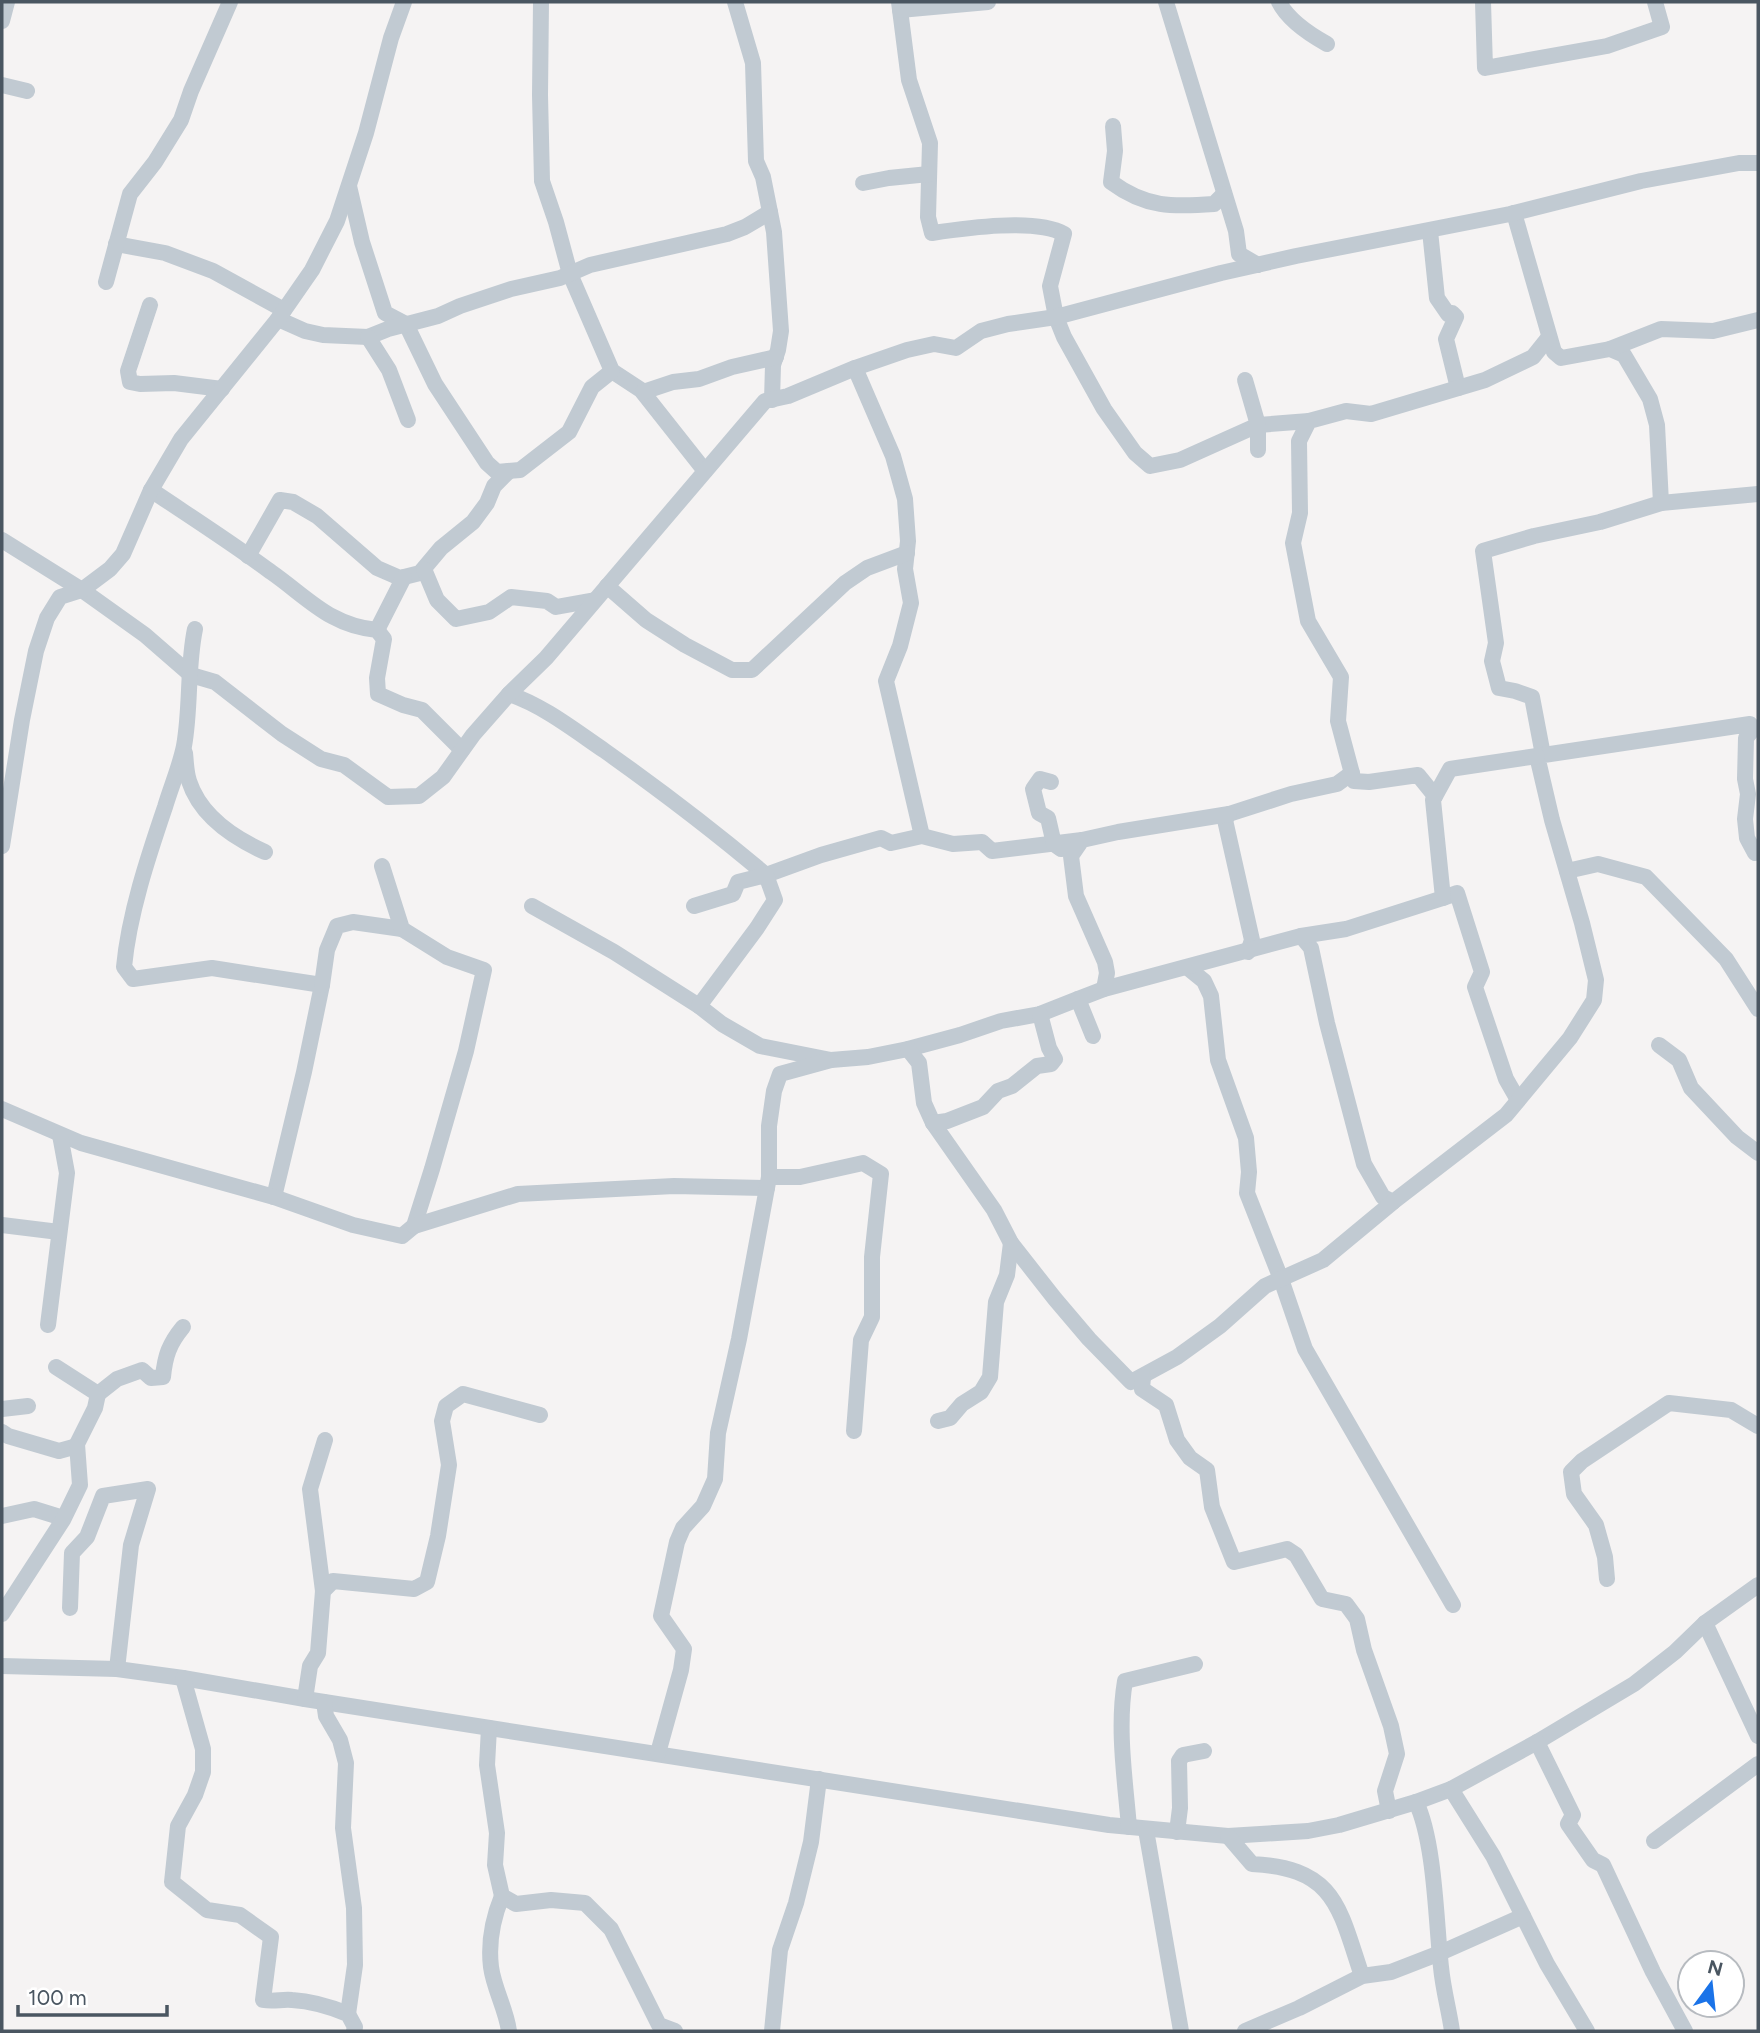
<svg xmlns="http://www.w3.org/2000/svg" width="1760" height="2033" viewBox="0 0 1760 2033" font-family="Figtree,sans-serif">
  <rect width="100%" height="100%" fill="#f5f3f3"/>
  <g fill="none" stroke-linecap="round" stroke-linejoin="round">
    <g stroke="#c1cad2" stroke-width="16">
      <path d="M541,2L540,95L542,181L556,222L570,274L612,371L641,390L705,471"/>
      <path d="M735,2L753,63L756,161L763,177L774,232L781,331L778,350L773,365L772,400"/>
      <path d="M899,2L909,80L930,143L928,217L932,233C966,228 1036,218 1064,234L1050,286L1056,317L1064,337L1104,409L1135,453L1150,466L1180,460L1258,425L1309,421"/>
      <path d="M1166,2L1236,231L1239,254L1258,265"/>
      <path d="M1279,2C1288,20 1309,34 1327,44"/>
      <path d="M1483,2L1485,68L1607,46L1662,27L1655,2"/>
      <path d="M900,10L988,2"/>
      <path d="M2,21L7,2"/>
      <path d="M2,85L27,91"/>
      <path d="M1113,126L1115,151L1111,182C1146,208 1173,207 1214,204L1224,194"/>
      <path d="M863,183L889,178L929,174"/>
      <path d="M349,186L362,242L385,313L406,324L435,384L487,463L497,472L520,470L569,432L592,387L612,371"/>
      <path d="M1514,213L1554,352L1561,358L1610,349L1624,355L1650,399L1657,425L1661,503L1600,522L1534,536L1483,551L1496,643L1492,661L1499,688L1515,691L1532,697L1543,755"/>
      <path d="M1430,231L1437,298L1448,314L1452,313L1456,317L1446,339L1458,388"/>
      <path d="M116,244L165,253L213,271L284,310"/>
      <path d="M106,282L130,194L155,162L181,120L191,91L230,2"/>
      <path d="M150,305L128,371L130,382L140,384L174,383L222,389"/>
      <path d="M278,319L305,331L323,335L368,337L388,329L438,316L460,306L511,289L560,278L590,265L727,234L745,227L770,212"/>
      <path d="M368,337L389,370L408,420"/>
      <path d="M1610,349L1661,329L1713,331L1758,320"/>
      <path d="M855,368L893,456L905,499L908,541L905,569L911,603L900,646L886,681L922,836"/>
      <path d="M1245,380L1258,425V450"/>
      <path d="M643,392L673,382L699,379L732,367L776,357"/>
      <path d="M151,490C191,517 232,543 271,572C307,597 330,626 377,630L384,639L377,678L378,694L403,705L422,710L462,750"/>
      <path d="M1661,503L1758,494"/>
      <path d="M2,540L82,590L145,635L191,675L215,682L282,734L321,759L344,765L388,797L419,796L443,777L473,735L509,694C544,706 574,730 605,751C660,790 714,831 766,875L821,855L881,838L891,843L922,836L953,844L982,842L992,851L1082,840"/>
      <path d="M248,556L280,500L293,502L317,516L377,568L400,578L420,573L441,548L473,522L487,503L494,486L509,471"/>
      <path d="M424,569L437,600L456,619L489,612L511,597L547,601L556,607L595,600"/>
      <path d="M607,586L646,620L685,645L732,670H752L845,583L867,568L907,553"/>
      <path d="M195,629C187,667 191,707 184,746C180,766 171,787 165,807C148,857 129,914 124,967L133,979L212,968L322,985L304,1072L274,1197"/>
      <path d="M377,630L404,577"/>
      <path d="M509,694L546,658L765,401L788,396L855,368L907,350L934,344L956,348L981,331L1008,324L1056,317L1221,273L1296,256L1510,214L1641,181L1739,163H1758"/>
      <path d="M185,753C186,762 186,772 189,781C200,815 234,838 265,852"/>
      <path d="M1051,782L1040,779L1033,789L1039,813L1048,818L1054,844L1061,849"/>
      <path d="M1435,796L1418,775L1369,782L1354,781L1338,721L1341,677L1308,621L1293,543L1300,513L1299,441L1309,421L1346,411L1371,414L1485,380L1533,357L1549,337"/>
      <path d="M2,846L22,720L36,651L47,618L60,597L82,590L110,569L123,554L151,490L181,439L278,319L312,270L337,221L366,133L391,38L404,2"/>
      <path d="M1567,871L1598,864L1646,877L1726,959L1758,1009"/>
      <path d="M1443,898L1457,893L1482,972L1475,987L1506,1079L1518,1100"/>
      <path d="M532,906L614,952L699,1006L722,1024L760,1046L831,1060L868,1057L908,1049L960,1035L1001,1021L1040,1014L1078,999"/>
      <path d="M694,906L733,894L738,882L766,875L775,900L757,928L699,1006"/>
      <path d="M1301,936L1311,948L1327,1023L1364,1164L1383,1197L1393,1202L1506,1115L1570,1038L1594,1000L1596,980L1582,923L1552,820L1537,756L1750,724L1751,732L1746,738L1745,779L1748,794L1745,819L1747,838L1755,853"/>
      <path d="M1248,952L1252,940L1225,820L1229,814L1291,794L1337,784L1352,773"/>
      <path d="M1188,968L1204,981L1211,996L1218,1060L1246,1138L1249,1172L1247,1193L1281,1279L1305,1349L1453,1605"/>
      <path d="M322,985L327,950L337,926L353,922L402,929"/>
      <path d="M1104,989L1107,973L1105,962L1076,896L1071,856L1082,840L1118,832L1229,814"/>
      <path d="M1093,1036L1078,999L1104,989L1301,936L1346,929L1443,898L1433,800L1450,769L1537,756"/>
      <path d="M1659,1045L1679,1060L1691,1088L1737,1137L1758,1153"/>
      <path d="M908,1049L919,1063L924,1103L933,1123L994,1210L1011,1243L1055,1299L1089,1339L1131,1382L1177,1357L1220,1326L1265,1286L1323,1260L1393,1202"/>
      <path d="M2,1109L81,1143L274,1197L353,1225L402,1236L414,1226L432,1169L466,1051L484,970L447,957L402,929L382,866"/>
      <path d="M933,1123L947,1121L983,1107L998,1091L1012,1086L1037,1066L1051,1064L1055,1059L1049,1048L1040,1014"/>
      <path d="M769,1177H800L863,1163L881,1174L872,1257V1317L861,1340L854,1431"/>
      <path d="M2,1225L59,1232"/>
      <path d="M414,1226L518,1194L674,1186L767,1188"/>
      <path d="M48,1325L67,1173L60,1135"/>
      <path d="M1143,1377L1142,1389L1166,1405L1177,1440L1190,1458L1207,1470L1212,1507L1234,1562L1287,1549L1296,1555L1322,1599L1346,1604L1357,1619L1364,1650L1391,1726L1397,1754L1385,1791L1389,1811"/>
      <path d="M98,1394L117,1379L142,1370L151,1378L163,1377C165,1356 169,1344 183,1327"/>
      <path d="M2,1409L28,1406"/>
      <path d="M938,1421L950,1418L962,1404L981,1392L990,1377L996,1302L1007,1275L1011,1243"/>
      <path d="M2,1432L8,1436L59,1451L77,1446"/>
      <path d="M2,1516L34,1509L63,1518"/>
      <path d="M1607,1579L1605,1557L1596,1525L1574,1494L1571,1472L1582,1461L1669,1403L1731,1410L1758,1426"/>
      <path d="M323,1591L310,1489L325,1440"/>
      <path d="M70,1608L72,1553L87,1537L103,1496L148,1489L131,1545L117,1669"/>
      <path d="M2,1614L63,1520L80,1485L77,1444L95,1408L98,1394L56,1367"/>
      <path d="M1705,1623L1758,1736"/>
      <path d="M2,1666L117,1669L183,1678L305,1699L1109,1825L1228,1836L1308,1831L1339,1825L1416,1802L1451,1789L1537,1742L1634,1684L1675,1652L1705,1623L1758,1585"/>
      <path d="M183,1678L203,1749V1772L195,1795L178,1826L172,1882L207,1910L240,1915L271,1937L263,2000C274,2002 282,1999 292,2000C311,2001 331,2007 348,2014L355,2027L354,2031"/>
      <path d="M305,1699L310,1666L318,1653L323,1591L333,1581L414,1589L427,1582L438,1536L449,1465L442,1421L446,1406L463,1394L540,1415"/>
      <path d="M324,1702L326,1716L340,1740L346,1763L343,1828L354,1908L355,1965L348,2014"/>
      <path d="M489,1728L487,1765L497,1833L495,1865L502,1896L516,1904L551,1900L585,1903L611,1929L659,2025L675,2031"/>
      <path d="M1537,1742L1573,1815L1568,1824L1593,1860L1603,1865L1653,1972L1685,2031"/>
      <path d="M658,1753L681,1670L684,1649L661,1616L677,1542L683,1528L703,1506L715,1479L718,1433L739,1339L769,1177V1126L774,1091L780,1074L831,1060"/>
      <path d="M1451,1789L1493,1856L1547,1964L1587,2031"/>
      <path d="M1416,1802C1435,1842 1436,1922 1441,1967C1443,1989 1449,2010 1452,2031"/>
      <path d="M1129,1827C1125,1779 1117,1728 1125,1681L1195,1664"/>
      <path d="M1146,1830L1181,2031"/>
      <path d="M1177,1832L1180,1808L1179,1761L1183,1755L1204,1751"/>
      <path d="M1228,1836L1252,1864C1336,1868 1339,1908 1362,1976"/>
      <path d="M1654,1841L1758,1764"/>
      <path d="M502,1896C493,1918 488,1942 491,1967C494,1989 506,2009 509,2031"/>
      <path d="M772,2031L780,1950L796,1903L811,1842L819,1779"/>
      <path d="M1245,2031L1299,2008L1362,1976L1391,1972L1440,1953L1523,1916"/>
    </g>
  </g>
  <rect width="1760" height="2033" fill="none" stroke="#4a5661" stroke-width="7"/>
  <g transform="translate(1711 1984) rotate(15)"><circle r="33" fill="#ffffff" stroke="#b7bbc0" stroke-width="2"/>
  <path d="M0-5L12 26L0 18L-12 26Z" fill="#1a73e8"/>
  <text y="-10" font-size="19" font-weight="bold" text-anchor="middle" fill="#4a5661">N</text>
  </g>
  <path d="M18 2005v10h149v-10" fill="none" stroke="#4a5661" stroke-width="3.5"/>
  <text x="28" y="2005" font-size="21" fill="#4a5661" stroke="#ffffff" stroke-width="5" paint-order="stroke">100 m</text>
</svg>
